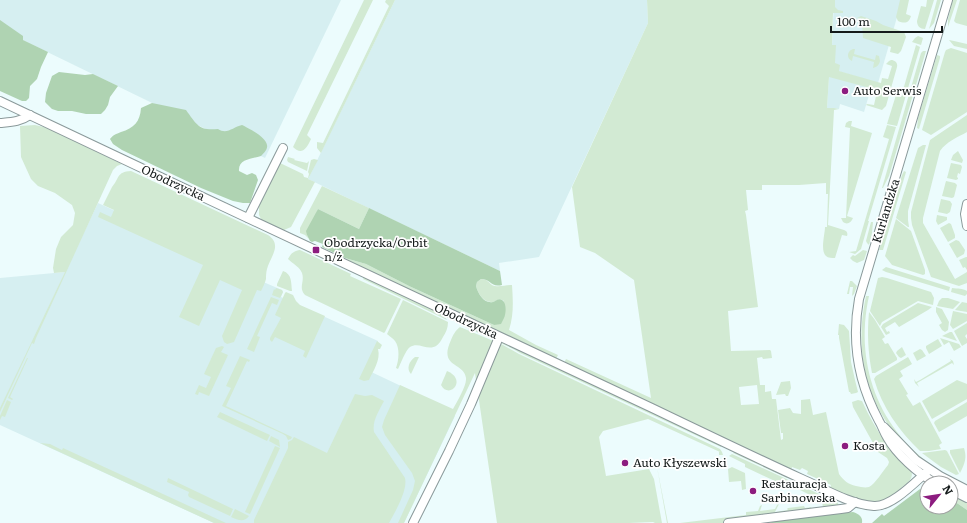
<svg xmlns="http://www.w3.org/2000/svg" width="967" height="523" viewBox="0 0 967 523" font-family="Literata,serif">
  <rect width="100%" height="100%" fill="#ecfcfd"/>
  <g fill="#d6eff1">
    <path d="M0,0H341L265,158L0,29Z"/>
    <path d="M395,0H647L648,23L539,257L499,263L500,271L308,179Z"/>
    <path d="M834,0H902L878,83L831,69Z"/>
    <path d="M829,76L871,88L864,112L840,104L839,109L834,108H827Z"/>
    <path d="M98,203L259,277L261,281L282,290L283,292L281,297L378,341L365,369L456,412L454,415L455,416L404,523H214L0,425V278L65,272Z"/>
  </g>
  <g fill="#d2ead3" fill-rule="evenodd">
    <path d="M364,0H373L307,135L311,139C307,148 302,156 293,147Z"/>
    <path d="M386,0H395L321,153L317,148V142L323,143L389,6L385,2Z"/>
    <path d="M647,0H835V7L838,10L843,11V13H833L832,45H836L835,63L840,65L839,71L881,83L882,78L888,79L892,66L886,64L889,61L891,60C895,60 898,63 897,67L886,106L882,110L866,105L867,104L874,105L876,96L869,94L870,88L829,77L827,108H834L839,109L834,110L828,225L844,230C847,231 848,233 847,236L842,235L835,258C832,258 828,258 826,256C820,251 825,234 825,227H827L828,194H826V183L799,185H762V190H746L748,210L745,211L746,215L758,307L728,311L731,351L770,350L771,351L772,358L763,359L762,357L757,358L760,385H765V392L771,391L772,399H776L781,440L783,439V433H781L778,410L790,408L793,413L801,414V400L810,399L813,415L826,412L839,474C844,481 848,484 856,486C861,487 865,488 869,487C875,484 883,471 888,465L889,462L887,458L878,452L853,407L852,402L858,400L862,401C869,416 877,431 887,444C895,452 903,461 911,469C914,478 909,482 902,487C897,492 891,498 885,500C869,506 844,494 830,488L831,485L807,474L808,471L802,468L800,470L792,467L791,470L564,363L566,359L651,398L634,280L595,253L580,247L572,187L648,23ZM757,385L759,404L741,405L739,387Z"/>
    <path d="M900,0H909L906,14L911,16C909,23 905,24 898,21L896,17Z"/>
    <path d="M927,0H934L925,29C920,29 917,26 917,21L921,6L926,7Z"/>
    <path d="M937,0H941L934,23L929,29Z"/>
    <path d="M953,0H957L948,27V19Z"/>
    <path d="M960,0H967V26L956,23L954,21Z"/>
    <path d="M861,16L876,21L883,25L904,32L906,37L901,51L898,54L890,52L891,47L863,38L862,23L863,19L857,18Z"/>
    <path d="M918,36L923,38L921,45L912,42L915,38Z"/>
    <path d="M949,40L954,41L967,44V49L954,46Z"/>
    <path d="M916,45L920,47L897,126L887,124L896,95L901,97Z"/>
    <path d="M951,48L967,53V112L931,135L922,130L945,52L946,50Z"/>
    <path d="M853,49H855L854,54L875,60L876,55L879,56L880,61C879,65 877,67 873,68L874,62L853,56L852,61C846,58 847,51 853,49Z"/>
    <path d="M923,51H926L889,176L883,188H882L921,53Z"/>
    <path d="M937,55L940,56V58L919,129L917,128L918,118Z"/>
    <path d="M967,115V132C958,137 946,142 940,151L923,218V223L955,279L967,272V283L959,286L931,277L912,225L911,218V212L930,140Z"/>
    <path d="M849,121H852L851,126L872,133L847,216L853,218C851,223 847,225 843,222L841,218H846L850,128L845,127L846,123Z"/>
    <path d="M35,125L48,128L122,164L117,166L113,170L36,338L34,344L32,343L0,412V408L65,272L54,273L53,268L56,249L61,237L73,225L75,213L72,205L55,193L38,186L31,179L21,157L20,126Z"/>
    <path d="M887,125L896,127L868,221H869L861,249L855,254L849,252L856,251L889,139L883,137Z"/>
    <path d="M923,145H926L908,211V220L909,227H908L896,218L918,148Z"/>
    <path d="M958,151L963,160L962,163L951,160L953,155Z"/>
    <path d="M288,157L295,159L294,160L307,163L309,161L307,171L288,162L287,160Z"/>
    <path d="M314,159L318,160L308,179L315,182L291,227L284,230H280L265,223L261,219L259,215V206L280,163L303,174L304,177L308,178L309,174L308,172L311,160Z"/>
    <path d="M951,163L961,165L962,167L960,174L958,173L957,177L958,178V179L956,180L947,178Z"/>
    <path d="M131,171L268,235C283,245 270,257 267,269C266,273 266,276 266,279C265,283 263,287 261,291L257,290L234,342L227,344L224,342L222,336L242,290L220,280L199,326L179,317L203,265L98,217L100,212L111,217L114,210L103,205L112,187C120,178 116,172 131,171Z"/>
    <path d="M904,171L906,172L883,250H879L902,175Z"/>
    <path d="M946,181L955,183L957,185L954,197L952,198L942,196Z"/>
    <path d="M322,186L369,208L359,229L318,209L307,235L309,239L305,235L300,233V228Z"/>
    <path d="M941,199L950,201L952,204L950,212L947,214L938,212Z"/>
    <path d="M937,215L947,217V220L938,225L936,221Z"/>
    <path d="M896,219L911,231L925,270V274L923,275L892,265L885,256Z"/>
    <path d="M871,222H873L872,233L869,245L867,243L866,241Z"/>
    <path d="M949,223L951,224L955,235V238L948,242L940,228Z"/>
    <path d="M956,240L959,241L965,250L964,254L957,258L949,244Z"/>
    <path d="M300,250L351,274L350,276L401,299L385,332L384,333L305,295C298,287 305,282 302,273C300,267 293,264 288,259C291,253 294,251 300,250Z"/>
    <path d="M863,250L867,251L864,260L857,263L853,261L850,258L853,255L855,256Z"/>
    <path d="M966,257H967V270L965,267L963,268L959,260Z"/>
    <path d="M345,258L366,264L409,286L494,325L504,301C498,297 497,302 491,302C483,302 478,293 476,286L477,282L481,279C487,279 488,282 492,285C497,288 506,285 512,285C513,300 514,315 509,330L536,345L558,355L556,359L344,260Z"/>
    <path d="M886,267L950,287L949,291L886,272L882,270Z"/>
    <path d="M283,271C292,274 291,282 292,291H290L277,286V284Z"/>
    <path d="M364,277L443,314L447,320L363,279Z"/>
    <path d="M882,277L887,278L931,292L934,298L933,305L918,301L882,322L880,326L870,311L878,278Z"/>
    <path d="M850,281H852L857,286L854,294L852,296L853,287H850L849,294H847Z"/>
    <path d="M276,288L282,290L283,292L280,298L272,295L274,289L275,290Z"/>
    <path d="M952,288C958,289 962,288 967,291V294L965,296L951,292Z"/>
    <path d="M286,292L293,295L296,301L300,305L325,316L306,358L303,356L305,351L275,337L272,342L270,340V338L281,318L275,315L285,293Z"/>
    <path d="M866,296H869C853,368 882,438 946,474L947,477C940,473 932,469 926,465C919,460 913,451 906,445C901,439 894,434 890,427C862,389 856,341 866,296Z"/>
    <path d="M271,297L279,300L277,305L272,303L257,336L260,337L254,352L247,349Z"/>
    <path d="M942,298H948L960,302L953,309L937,306L939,301Z"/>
    <path d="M403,300L448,322C448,328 446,332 443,337C433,358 421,340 410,347C405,351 401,363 398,369L396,368C399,360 400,348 395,341C393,338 389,336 387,334Z"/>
    <path d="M962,302L967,303V312L955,310Z"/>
    <path d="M918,303L932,307L928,310L899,327L895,322L885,328L887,332L889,331L890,333L886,335L881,327L883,324Z"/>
    <path d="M936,307L942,309L949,322L948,330L945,332L942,330L939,325L942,323L936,312Z"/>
    <path d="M953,311L967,314V321L953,329L950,325Z"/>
    <path d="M869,312L875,320L885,337L882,339L885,344L888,343L897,358V360L875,373H872C868,353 867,333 869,312Z"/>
    <path d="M967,323V334L965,336L967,339V343L962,346L954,331Z"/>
    <path d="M839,324L844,325L849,331L851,362L855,380L858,392L856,393L851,394L850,392H849L839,338V335H838Z"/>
    <path d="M463,326H469L722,445L721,447L520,353C501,342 482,335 463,326Z"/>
    <path d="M460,327L503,345L519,354L720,449L722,452L723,455H719V452H720L648,419L603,431L599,437L606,476L649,469L654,479L662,523H655L653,522L629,523H497L475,373L404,523H398L413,490L415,481L412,473L385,435L382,427L384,420L400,385L453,409C457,402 467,385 466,378C464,362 438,368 451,340C453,335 455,331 460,327Z"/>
    <path d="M950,332H952L957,341L942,336Z"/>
    <path d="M940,338L959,344L961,347L954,351L949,342L944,345Z"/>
    <path d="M938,339L942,346L929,354L926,348V346Z"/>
    <path d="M377,341L382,345L380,349H378C381,360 373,371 369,380L364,381L359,379Z"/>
    <path d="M222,346L224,347L221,352L228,355L209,396L199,392L198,395L195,394L199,385L206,388L211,377L204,374L216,348Z"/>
    <path d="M902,347L906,355L901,358L899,357L896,353L897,351Z"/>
    <path d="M920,349L922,350L926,356L917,361L913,353Z"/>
    <path d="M240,356L250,360L249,362L247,361L226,406L292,437L291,439L288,440L286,436L283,434L222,406L231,388L226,386Z"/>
    <path d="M415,357H419L411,374C406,369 409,361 415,357Z"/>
    <path d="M908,357L912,364L900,371L903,376L899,379L908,394L906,395L913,406L920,402L942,443L939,445L941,449L929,451H920C899,431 882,407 874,379L876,376Z"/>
    <path d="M27,358H28L10,397L13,399L12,400L8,398Z"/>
    <path d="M950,359L953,361L954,365L952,363L917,383L919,387L915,383L914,379L916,382L920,380L951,361Z"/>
    <path d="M447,371C468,380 449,400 441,385Z"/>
    <path d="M957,380L967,384V399L932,419L922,401Z"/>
    <path d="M790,381L791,388L788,396H786L785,394L776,395L781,382Z"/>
    <path d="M355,394L365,396L372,395L384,401C379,411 372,421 374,432L405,478C408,490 395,512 389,523H254V520L288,448V442L292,440L294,437L327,453Z"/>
    <path d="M7,400L11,402L5,417L2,416L0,420V416Z"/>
    <path d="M967,402V416L939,432L934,423L935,421Z"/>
    <path d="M220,412L270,435L267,441L217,417Z"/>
    <path d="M271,436L279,440L280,447L269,441Z"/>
    <path d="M40,443L50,444L62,450L63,448L226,523H214Z"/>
    <path d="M275,446L280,448L250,514L245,512Z"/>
    <path d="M964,448C967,458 965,463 960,473L950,453V450Z"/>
    <path d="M945,450L947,451L959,474L956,475L941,467L922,453Z"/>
    <path d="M735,451L788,476L787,478L733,453Z"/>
    <path d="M732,454L793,482L792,485L798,488L800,485L838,503L839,506H838L839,514L773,521L771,523H680L746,515V512L758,511L760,506L762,505L760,511L775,509L777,505L779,504L775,512L788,510L787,509L788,508L804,506L805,508L811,507L812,510L823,508L822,501L794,487L792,489L745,467V464L729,456Z"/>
    <path d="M657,467L668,523H667Z"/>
    <path d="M732,467L745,473L746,489L742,490L741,481L729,482L728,469Z"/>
    <path d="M168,478L233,509L230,516L189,497L188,495L189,492L167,482Z"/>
    <path d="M951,493L967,501V510L951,499Z"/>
    <path d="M235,509L249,516C244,523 238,520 231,517Z"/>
  </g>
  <g fill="#afd3b2">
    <path d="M0,20L23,36V40L48,52L41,67L37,79L30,86L29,98L26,101H22L0,91Z"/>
    <path d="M59,72L85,75L93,74L118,86L110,97L108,105L105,110L101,114H86L72,111H58L52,109L45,102L46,93L52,76Z"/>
    <path d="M152,103L186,110C197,125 199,131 218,129C227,135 233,127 242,125C248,128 266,137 267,145C268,149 264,153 261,156C252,159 238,159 239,171L247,175L252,173L256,175L258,180L250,203H243L233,201L201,188L122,150L113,144L110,139C113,135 116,134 121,132C134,128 140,122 141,108Z"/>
    <path d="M369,208L500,271L502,285C491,288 491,279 481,279L477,282L476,286C478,294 484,304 493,302C496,301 499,298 502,300C507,303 506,314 504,318C503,320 502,322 501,324L494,325L409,286L366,264L345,258L322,247L323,244L315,241L312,242L310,241L307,235L306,231L318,209L359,229Z"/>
    <path d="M927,487V507H951V499L967,510V523H872L882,514L884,516L920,489Z"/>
    <path d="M853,512C859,514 863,517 862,523H771L772,521Z"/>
  </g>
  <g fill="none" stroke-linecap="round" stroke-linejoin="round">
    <g stroke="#8a999a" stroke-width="10">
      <g id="minor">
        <path d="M0,101C217,204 434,306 652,408C702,432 752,456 802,479C825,489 849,504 874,506C892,507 916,481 929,470"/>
        <path d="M0,123C11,122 20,122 30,115"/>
        <path d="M967,204L965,214L967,226"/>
        <path d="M248,218L283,148"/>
        <path d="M884,427L916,460L940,476L967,490"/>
        <path d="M935,483C918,473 897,455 887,437C884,432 882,426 879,421C858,382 851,343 859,299L948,0"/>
        <path d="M951,490L967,498"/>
        <path d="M413,523L449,451L471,404L499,337"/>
        <path d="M728,523L841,509L848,508L855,502"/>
      </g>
    </g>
    <use href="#minor" stroke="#fff" stroke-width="8"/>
  </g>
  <g fill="#8c1c7f" stroke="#fff" stroke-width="1.5">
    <circle cx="845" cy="91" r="4"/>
    <rect x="312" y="246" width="8" height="8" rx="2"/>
    <circle cx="845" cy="446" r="4"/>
    <circle cx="625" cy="463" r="4"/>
    <circle cx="753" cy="491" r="4"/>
  </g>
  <g text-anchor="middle" stroke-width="3.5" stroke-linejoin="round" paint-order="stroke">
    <g font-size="12" fill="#141a1a" stroke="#fff" text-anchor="start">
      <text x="853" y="95">Auto Serwis</text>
      <text x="324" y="247">Obodrzycka/Orbit<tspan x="324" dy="14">n/ż</tspan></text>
      <text x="853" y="450">Kosta</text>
      <text x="633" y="467">Auto Kłyszewski</text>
      <text x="761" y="488">Restauracja<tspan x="761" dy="14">Sarbinowska</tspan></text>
    </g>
    <g font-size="12" fill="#141a1a" stroke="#fff">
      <text transform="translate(173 183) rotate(25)" y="4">Obodrzycka</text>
      <text transform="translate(886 211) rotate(-73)" y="4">Kurlandzka</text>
      <text transform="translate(466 321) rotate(25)" y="4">Obodrzycka</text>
    </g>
  </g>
  <g transform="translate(939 495) rotate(60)"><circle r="19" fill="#ffffff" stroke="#a1a3a3"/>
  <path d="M0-3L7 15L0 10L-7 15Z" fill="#8c1c7f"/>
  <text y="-6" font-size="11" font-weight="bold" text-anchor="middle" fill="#141a1a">N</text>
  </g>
  <path d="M831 26v6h111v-6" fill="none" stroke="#141a1a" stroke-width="2"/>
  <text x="837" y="26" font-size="12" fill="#141a1a" stroke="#ffffff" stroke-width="3" paint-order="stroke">100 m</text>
</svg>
